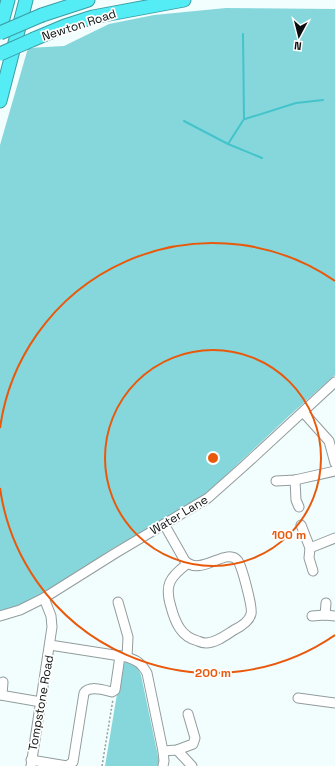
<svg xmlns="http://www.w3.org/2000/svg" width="335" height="766" viewBox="0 0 335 766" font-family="'Space Grotesk',sans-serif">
  <rect width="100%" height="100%" fill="#f2fdfd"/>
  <g fill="#86d7dc">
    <path d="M226,8L335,9V375L289,416L208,492L163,520L110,550L89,564L60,585L34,601L0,611V145L28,48L64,46L109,24L154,15Z"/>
    <path d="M128,661L136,665L141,675L159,761L158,766H105L122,664Z"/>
  </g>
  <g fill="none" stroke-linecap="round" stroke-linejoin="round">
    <g stroke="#43c4cb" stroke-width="2">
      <path d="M245,119L296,103L323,100"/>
      <path d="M184,121L228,144L262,158"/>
      <path d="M228,144L244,119L243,34"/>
    </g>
    <g stroke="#929c9d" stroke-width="11">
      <g id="minor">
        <path d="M303,412L329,441L335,463"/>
        <path d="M295,480L296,500L299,507"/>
        <path d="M276,481L295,480L335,471"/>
        <path d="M164,524L185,561C201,577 227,546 238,561C242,567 253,608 251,614C249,622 240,627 234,630C226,635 216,643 206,643C204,643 200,642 198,641C181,637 175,622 171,607C164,585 170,577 187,564"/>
        <path d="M301,525L310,548L309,558L313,571"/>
        <path d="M310,548L335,538"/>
        <path d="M118,602L128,637L127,657"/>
        <path d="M325,615L326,603"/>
        <path d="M0,616L20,610L44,598L114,554L208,498L244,466L335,382"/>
        <path d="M312,616L325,615L335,616"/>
        <path d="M50,645L127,657C138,661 141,663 147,673L163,751L164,761L163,766"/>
        <path d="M0,695L41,702"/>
        <path d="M2,695L3,682"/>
        <path d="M298,698L335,703"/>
        <path d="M177,750L192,766"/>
        <path d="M163,751L177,750L193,744L195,738L188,714"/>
        <path d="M31,760L67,766"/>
        <path d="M31,766L52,627L51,616L44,598"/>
        <path d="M67,766L73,762L84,693C90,685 104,690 112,692L115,690L120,656"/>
      </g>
    </g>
    <g stroke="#3a9ea4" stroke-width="15">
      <g id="highway">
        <path d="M42,15L88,0"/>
        <path d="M0,29L8,0"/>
        <path d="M34,39L65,26L93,17L184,0"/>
        <path d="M0,101L26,0"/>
      </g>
    </g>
    <path stroke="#949d9d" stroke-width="1.5" stroke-dasharray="2 2" stroke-linecap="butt" d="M102,766L113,699"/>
    <use href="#minor" stroke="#fff" stroke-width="9"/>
    <use href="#highway" stroke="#54ecf5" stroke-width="13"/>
    <g stroke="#3a9ea4" stroke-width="15" stroke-linecap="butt">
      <g id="highway-bridge">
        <path d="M0,33L42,15"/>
        <path d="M0,54L34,39"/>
      </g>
    </g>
    <use href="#highway-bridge" stroke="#54ecf5" stroke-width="13"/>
  </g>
  <g fill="none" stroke="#e8590c" stroke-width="2">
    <circle cx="213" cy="458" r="108"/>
    <path d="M335 635A215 215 0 0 1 0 488M0 428A215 215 0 0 1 335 281"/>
  </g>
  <g text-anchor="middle" stroke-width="3.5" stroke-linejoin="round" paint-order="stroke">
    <g font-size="12" fill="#0a0e0e" stroke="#fff">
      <text transform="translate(79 25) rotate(-18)" y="4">Newton Road</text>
      <text transform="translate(179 515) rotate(-31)" y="4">Water Lane</text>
      <text transform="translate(41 703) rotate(-80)" y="4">Tompstone Road</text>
    </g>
  </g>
  <circle cx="213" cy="458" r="6" fill="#e8590c" stroke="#fff" stroke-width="2"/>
  <g font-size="12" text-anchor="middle" font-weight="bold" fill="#e8590c" stroke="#fff" stroke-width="3.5" stroke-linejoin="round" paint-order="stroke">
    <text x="289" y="539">100 m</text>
    <text x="213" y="677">200 m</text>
  </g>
  <g transform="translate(299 36) rotate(187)" stroke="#ffffff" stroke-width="3" paint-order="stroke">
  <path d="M0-3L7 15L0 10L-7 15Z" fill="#0a0e0e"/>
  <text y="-6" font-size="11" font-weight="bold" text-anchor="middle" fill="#0a0e0e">N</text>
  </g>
</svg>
